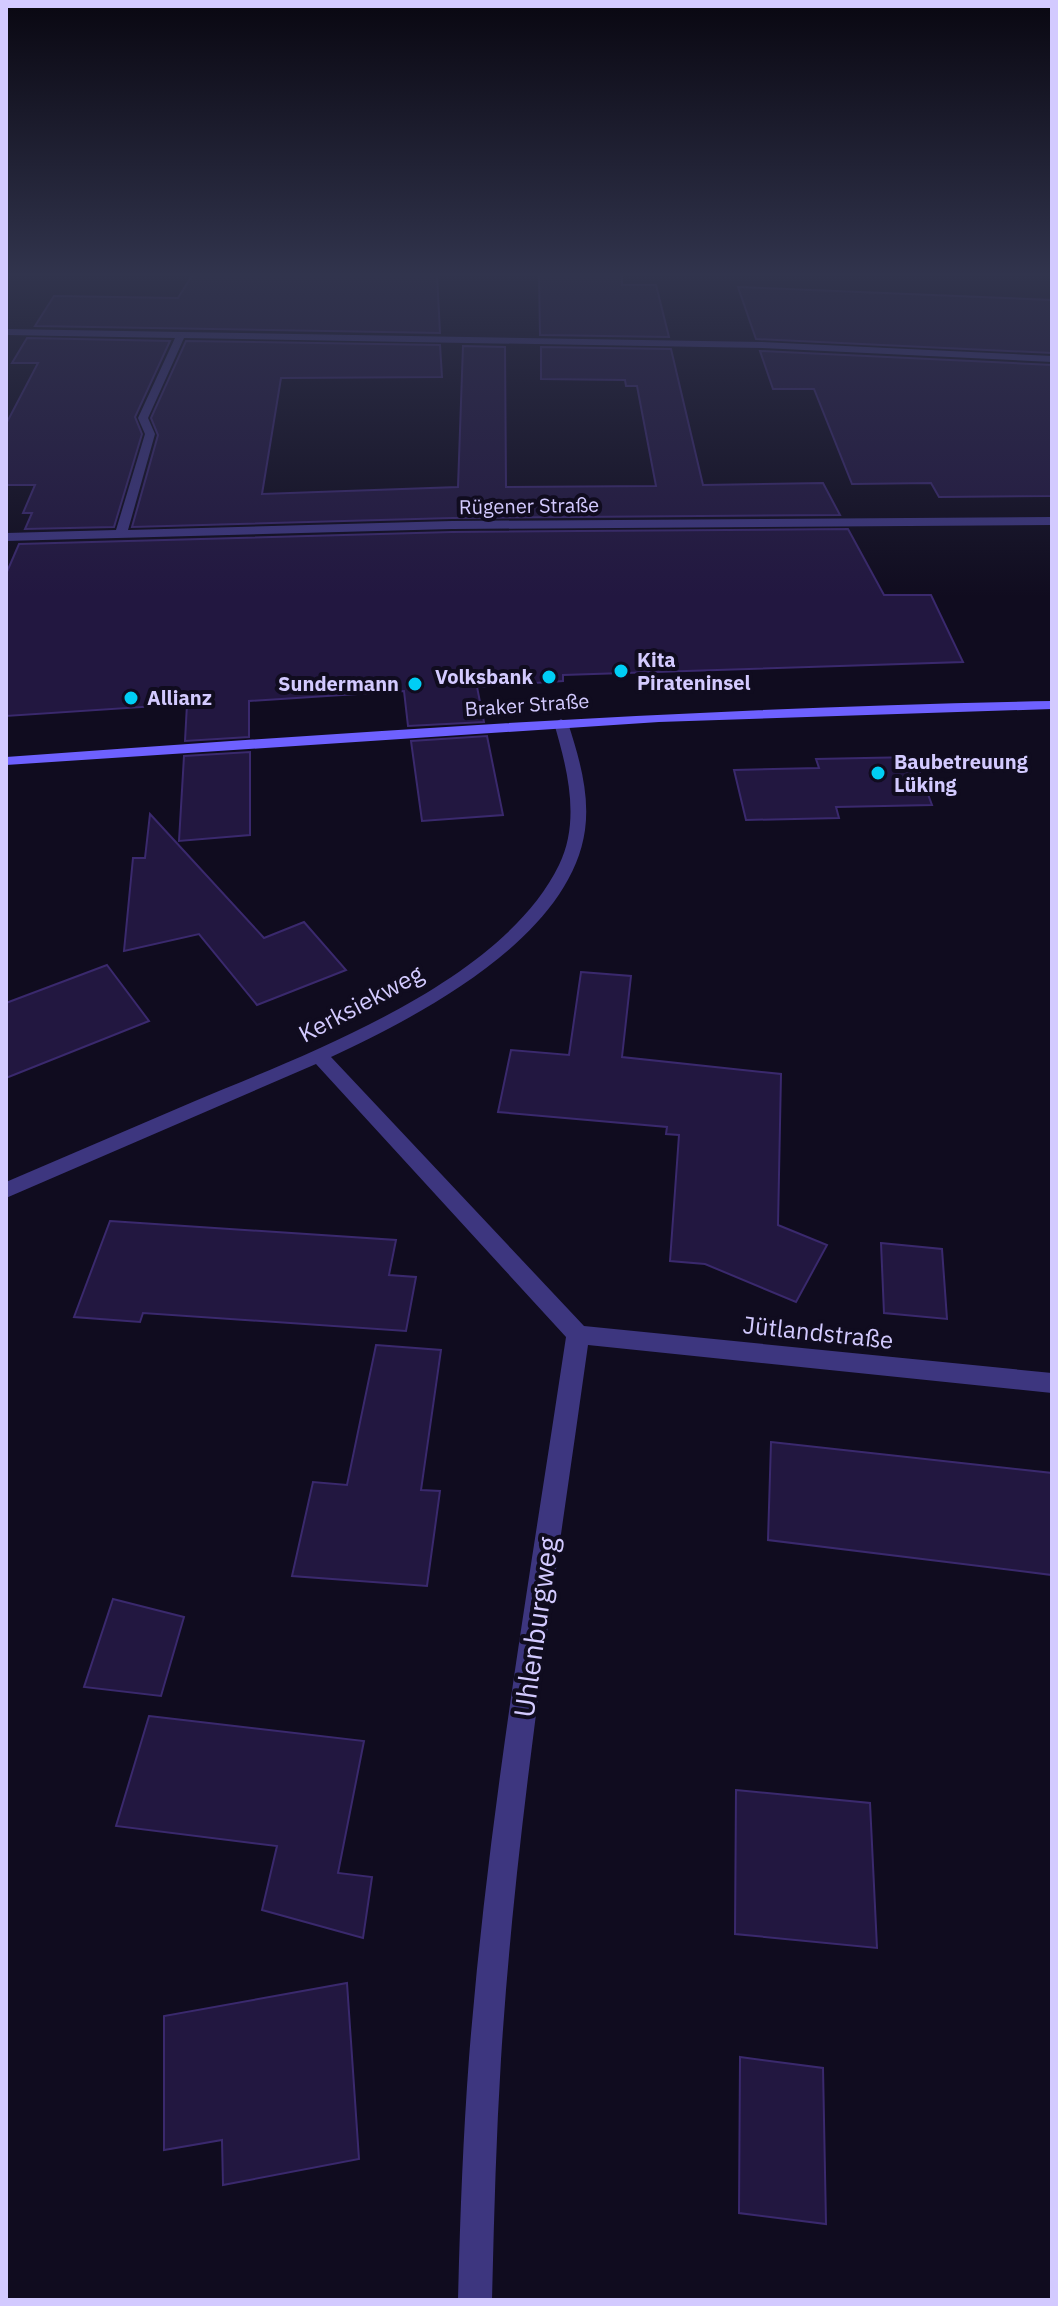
<svg xmlns="http://www.w3.org/2000/svg" width="1058" height="2306" viewBox="0 0 1058 2306" font-family="'IBM Plex Sans',sans-serif">
  <rect width="100%" height="100%" fill="#100c1f"/>
  <g fill="#221740" stroke="#3a296d" stroke-width="2">
    <path d="M193,274H437L440,333L35,326L54,296L178,298Z"/>
    <path d="M539,274H622V285H656L669,337L540,335Z"/>
    <path d="M738,287L1052,300V353L756,339Z"/>
    <path d="M27,338L170,341L135,417L142,434L114,527L25,529L32,513H23L35,485H6V424L38,363H12Z"/>
    <path d="M186,341L440,345L442,377L281,378L262,494L458,487L463,346L505,347L506,487L656,486L637,386H626L625,380L541,379V347L671,349L703,485L823,483L840,515L452,518L132,527L158,435L151,418Z"/>
    <path d="M760,351L1052,365V496L939,497L931,483L852,484L814,389H773Z"/>
    <path d="M848,529L884,595H931L963,662L563,675V681L477,687L484,722L408,726L404,691L249,701V737L185,741L187,704L6,716V574L19,544L452,532Z"/>
    <path d="M487,736L503,815L422,821L411,741Z"/>
    <path d="M250,752V835L179,841L184,756Z"/>
    <path d="M914,757L932,805L836,807L839,818L746,820L734,770L819,768L816,759Z"/>
    <path d="M150,814L264,938L304,922L346,970L257,1005L199,934L124,951L133,858H145Z"/>
    <path d="M107,965L149,1021L6,1078V1003Z"/>
    <path d="M581,972L631,976L622,1057L781,1074L778,1225L827,1245L796,1302L705,1264L670,1261L679,1135L666,1134L667,1127L498,1112L511,1050L569,1055Z"/>
    <path d="M110,1221L396,1240L389,1275L416,1277L406,1331L143,1313L140,1322L74,1317Z"/>
    <path d="M881,1243L942,1249L947,1319L884,1313Z"/>
    <path d="M376,1345L441,1350L421,1490L440,1491L427,1586L292,1576L313,1482L347,1485Z"/>
    <path d="M771,1442L1052,1473V1575L768,1540Z"/>
    <path d="M113,1599L184,1617L161,1696L84,1687Z"/>
    <path d="M149,1716L364,1741L338,1873L372,1877L363,1938L262,1910L277,1846L116,1826Z"/>
    <path d="M736,1790L870,1803L877,1948L735,1934Z"/>
    <path d="M347,1983L359,2159L223,2185L222,2140L164,2150V2016Z"/>
    <path d="M740,2057L823,2068L826,2224L739,2213Z"/>
  </g>
  <g fill="none" stroke-linecap="round" stroke-linejoin="round">
    <g fill="#3d367f" fill-rule="evenodd">
      <path d="M6,329L762,342L1052,356V362L762,348L184,338L148,418L155,434L128,530L452,521L1052,517V525L452,529L6,541V533L116,530L145,434L138,418L175,338L6,335Z"/>
      <path d="M561,719L568,723C579,757 590,794 585,830C570,938 419,1016 331,1057L584,1326L1052,1373V1393L588,1345C555,1582 516,1820 501,2059C496,2139 494,2219 492,2300H458C460,2219 463,2139 469,2058C488,1816 530,1577 566,1337L316,1064L6,1198V1182C69,1155 132,1128 195,1101C310,1053 502,982 559,865C581,820 567,768 554,723Z"/>
    </g>
    <path fill="#6e61ff" fill-rule="evenodd" d="M1052,701V709L659,722L6,765V757C355,732 703,707 1052,701Z"/>
  </g>
  <linearGradient id="sky" x2="0" y2="1"><stop stop-color="#090711"/><stop offset="0.46" stop-color="#31344d"/><stop offset="1" stop-color="#31344d" stop-opacity="0"/></linearGradient>
  <rect width="1058" height="597" fill="url(#sky)"/>
  <g fill="#00cef5" stroke="#100c1f" stroke-width="3">
    <circle cx="621" cy="671" r="8"/>
    <circle cx="549" cy="677" r="8"/>
    <circle cx="415" cy="684" r="8"/>
    <circle cx="131" cy="698" r="8"/>
    <circle cx="878" cy="773" r="8"/>
  </g>
  <g text-anchor="middle" stroke-width="8" stroke-linejoin="round" paint-order="stroke">
    <g font-size="20" fill="#d3caff" stroke="#100c1f">
      <text transform="translate(529 506) rotate(-1)" y="7">Rügener Straße</text>
      <text transform="translate(527 705) rotate(-4)" y="7">Braker Straße</text>
    </g>
    <g font-size="20" font-weight="bold" fill="#d3caff" stroke="#100c1f" text-anchor="start">
      <text x="637" y="667">Kita<tspan x="637" dy="23">Pirateninsel</tspan></text>
      <text x="533" y="684" text-anchor="end">Volksbank</text>
      <text x="399" y="691" text-anchor="end">Sundermann</text>
      <text x="147" y="705">Allianz</text>
      <text x="894" y="769">Baubetreuung<tspan x="894" dy="23">Lüking</tspan></text>
    </g>
    <g font-size="24" fill="#d3caff" stroke="#100c1f">
      <text transform="translate(361 1004) rotate(-28)" y="8">Kerksiekweg</text>
      <text transform="translate(818 1333) rotate(6)" y="8">Jütlandstraße</text>
    </g>
    <g font-size="28" fill="#d3caff" stroke="#100c1f">
      <text transform="translate(536 1627) rotate(-82)" y="10">Uhlenburgweg</text>
    </g>
  </g>
  <rect width="1058" height="2306" fill="none" stroke="#d3caff" stroke-width="16"/>
</svg>
